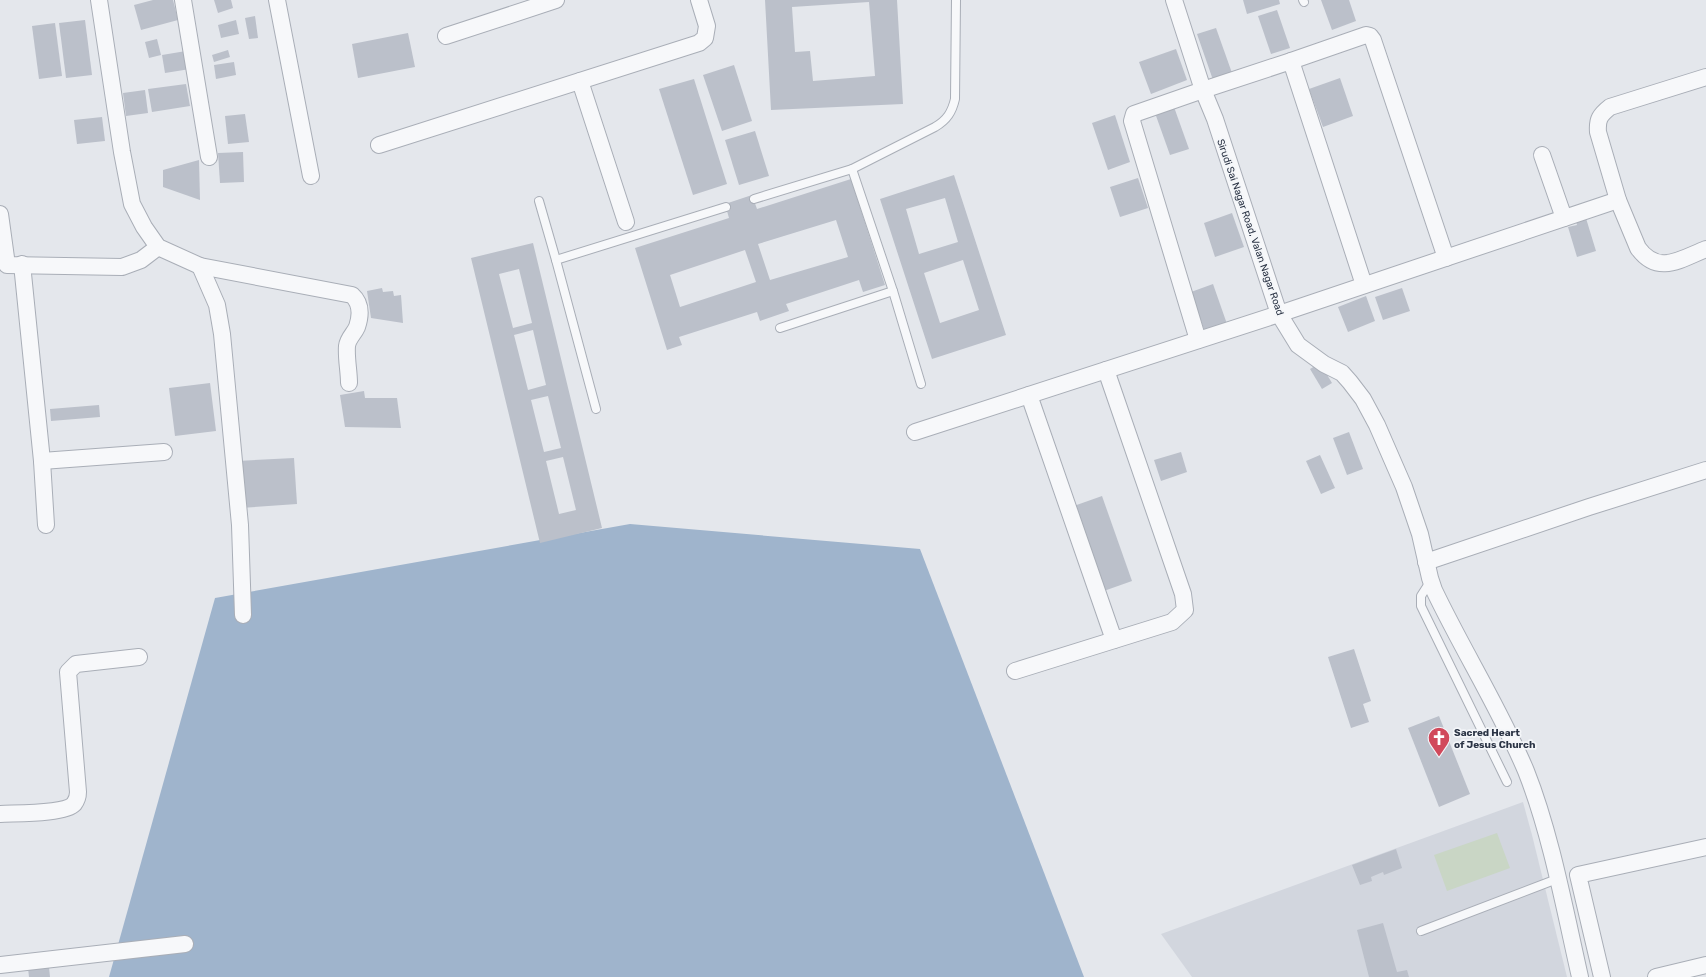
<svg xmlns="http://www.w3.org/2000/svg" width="1706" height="977" viewBox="0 0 1706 977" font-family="Rubik,sans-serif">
  <rect width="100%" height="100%" fill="#e4e7ec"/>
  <path fill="#d2d6de" d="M1523,802L1532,835L1567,977H1192L1161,934Z"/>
  <path fill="#c9d6c5" d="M1497,833L1510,868L1447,891L1434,855Z"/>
  <path fill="#9fb4cc" d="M630,524L920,549L1084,977H109L215,598Z"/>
  <g fill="#bbc0ca" fill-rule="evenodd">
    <path d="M153,0H173L178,20L141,30L134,5Z"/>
    <path d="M214,0H231L233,8L218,13Z"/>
    <path d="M765,0H897L903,104L771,110ZM869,2L875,76L813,81L810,51L795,52L792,7Z"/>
    <path d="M1243,0H1279L1280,4L1247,14Z"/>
    <path d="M1321,0H1349L1356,21L1332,30Z"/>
    <path d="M1277,10L1290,48L1271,54L1258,16Z"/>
    <path d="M255,16L258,38L249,39L245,18Z"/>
    <path d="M85,20L92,75L66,78L59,23Z"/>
    <path d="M236,20L239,34L221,38L218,25Z"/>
    <path d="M55,23L62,76L39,79L32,26Z"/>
    <path d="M1216,28L1232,73L1213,80L1197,34Z"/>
    <path d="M408,33L415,67L358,78L352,44Z"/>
    <path d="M157,39L161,55L149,58L145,42Z"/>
    <path d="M1176,49L1187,80L1151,94L1139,62Z"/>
    <path d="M228,50L230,57L214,62L212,55Z"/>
    <path d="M186,51L190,69L165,73L162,55Z"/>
    <path d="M234,62L236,75L216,79L214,65Z"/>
    <path d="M734,65L752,121L722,131L703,75Z"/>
    <path d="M1340,78L1353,116L1323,127L1309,89Z"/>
    <path d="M694,79L727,184L693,195L659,89Z"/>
    <path d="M186,84L190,106L152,112L148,89Z"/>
    <path d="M145,90L148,113L126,116L123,93Z"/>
    <path d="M1174,107L1189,149L1170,155L1155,113Z"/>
    <path d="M245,114L249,142L228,144L225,116Z"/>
    <path d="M1115,115L1130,162L1108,170L1092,123Z"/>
    <path d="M102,117L105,141L77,144L74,120Z"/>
    <path d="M755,131L769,176L739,185L725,140Z"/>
    <path d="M243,152L244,182L220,183L218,153Z"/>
    <path d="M199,160L200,200L163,187V170Z"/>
    <path d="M954,175L1006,335L932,359L880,199ZM945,198L958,242L919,254L906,209ZM963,260L979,310L940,323L924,273Z"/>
    <path d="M1138,178L1148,208L1120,217L1110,187Z"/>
    <path d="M851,179L885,285L863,292L859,280L786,304L789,311L760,321L757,312L679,337L682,345L667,350L635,248L729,218L725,204L752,195L757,209ZM836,220L848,257L770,280L758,244ZM745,250L756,282L680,307L670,275Z"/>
    <path d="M1232,213L1244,247L1215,257L1204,223Z"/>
    <path d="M1585,215L1596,251L1577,257L1568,227L1577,225L1575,218Z"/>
    <path d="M533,243L602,528L540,543L471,258ZM519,269L532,323L513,328L499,274ZM533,330L546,385L528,390L514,335ZM548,396L561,448L544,452L531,400ZM563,457L576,510L559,514L546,461Z"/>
    <path d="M1213,284L1227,324L1205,332L1191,292Z"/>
    <path d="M382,288L383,292L393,291L394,296L401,295L403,323L371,318L367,291Z"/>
    <path d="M1402,288L1410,311L1383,320L1375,297Z"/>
    <path d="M1366,296L1375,321L1348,332L1338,307Z"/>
    <path d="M1320,363L1332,383L1322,389L1310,369Z"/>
    <path d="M210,383L216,431L175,436L169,388Z"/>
    <path d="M364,391L365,398H397L401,428L345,427L340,395Z"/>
    <path d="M99,405L100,417L51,421L50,409Z"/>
    <path d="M1349,432L1363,469L1347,475L1333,438Z"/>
    <path d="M1181,452L1187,472L1161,481L1154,460Z"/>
    <path d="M1320,455L1335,488L1321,494L1306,461Z"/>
    <path d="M294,458L297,504L240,508L237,461Z"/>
    <path d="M1102,496L1132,581L1101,592L1071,507Z"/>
    <path d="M1354,649L1371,701L1363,704L1369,722L1351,728L1328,657Z"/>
    <path d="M1439,716L1470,794L1439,807L1408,728Z"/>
    <path d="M1396,849L1402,868L1384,875L1383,872L1371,877L1372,881L1360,885L1352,865Z"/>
    <path d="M1383,923L1397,972L1407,970L1409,977H1369L1357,930Z"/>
    <path d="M49,967L50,977H29L28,968Z"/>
  </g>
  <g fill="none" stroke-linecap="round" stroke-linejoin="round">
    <g stroke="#a9aeb7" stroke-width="10">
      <g id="lane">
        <path d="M1303,0L1304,2"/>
        <path d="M852,169L893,291L921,384"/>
        <path d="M754,199L852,169L935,127C947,120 952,112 955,99L956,0"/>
        <path d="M539,201L556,260"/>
        <path d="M780,328L893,291"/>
        <path d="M596,409L556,260L726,207"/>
        <path d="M1430,582L1421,596V606L1507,782"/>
        <path d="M1421,931L1557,879"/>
      </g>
    </g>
    <g stroke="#a9aeb7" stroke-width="18">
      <g id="street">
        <path d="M99,0L122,152L132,204L144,227L158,247L200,266L352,295C361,303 361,315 357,327C354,334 348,338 347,346C346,358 349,371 349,383"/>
        <path d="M183,0L209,157"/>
        <path d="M277,0L311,176"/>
        <path d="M1174,0L1203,90L1215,119L1279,314L1298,345L1324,364L1342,373L1350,382L1363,399L1377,425L1404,487L1420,534L1430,578L1434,590C1463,651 1500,709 1526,771C1551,834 1565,911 1580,977"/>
        <path d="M446,36L556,0"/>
        <path d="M1291,61L1366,35L1370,36L1373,40L1446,258"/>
        <path d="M1706,77L1610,107C1600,115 1597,119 1598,132L1618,200L1638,248C1658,276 1681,259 1706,249"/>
        <path d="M580,81L626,222"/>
        <path d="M379,145L699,43L705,38L707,26L699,0"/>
        <path d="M1542,155L1564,218"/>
        <path d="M0,214L7,265L122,267L141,260L158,247"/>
        <path d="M22,264L42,461L46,525"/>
        <path d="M200,266L217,305L222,334L240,525L243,615"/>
        <path d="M1198,340L1132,121L1134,114L1203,90L1291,61L1364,285"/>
        <path d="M1029,395L1114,640"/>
        <path d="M915,432L1279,314L1618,200"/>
        <path d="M42,461L164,452"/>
        <path d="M1426,562L1589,507L1706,470"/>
        <path d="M1015,671L1172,622L1185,610L1183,594L1106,370"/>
        <path d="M0,814C15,813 65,814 74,804C77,800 78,797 78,792L68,672L76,664L139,657"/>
        <path d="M0,965L185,944"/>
        <path d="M1602,977L1578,875L1706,847"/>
        <path d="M1656,977L1706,965"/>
      </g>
    </g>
    <use href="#lane" stroke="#f7f8fa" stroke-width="8"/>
    <use href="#street" stroke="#f7f8fa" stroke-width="16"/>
  </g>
  <defs>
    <g id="church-pin" transform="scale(1.15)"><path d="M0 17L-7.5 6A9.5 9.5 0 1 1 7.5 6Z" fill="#d1495b" stroke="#f4f6f9"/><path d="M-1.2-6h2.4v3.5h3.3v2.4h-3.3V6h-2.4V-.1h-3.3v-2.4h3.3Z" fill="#fff"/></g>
  </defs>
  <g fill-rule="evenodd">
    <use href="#church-pin" x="1439" y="738"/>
  </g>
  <g text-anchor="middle" stroke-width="3.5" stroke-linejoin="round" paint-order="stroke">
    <g font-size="10" fill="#2b3445" stroke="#f4f6f9">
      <text transform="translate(1251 227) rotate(71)" y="4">Sirudi Sai Nagar Road, Valan Nagar Road</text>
    </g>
    <g font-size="10" font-weight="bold" fill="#2b3445" stroke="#f4f6f9" text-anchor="start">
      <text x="1454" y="736">Sacred Heart<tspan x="1454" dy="12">of Jesus Church</tspan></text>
    </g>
  </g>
</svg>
